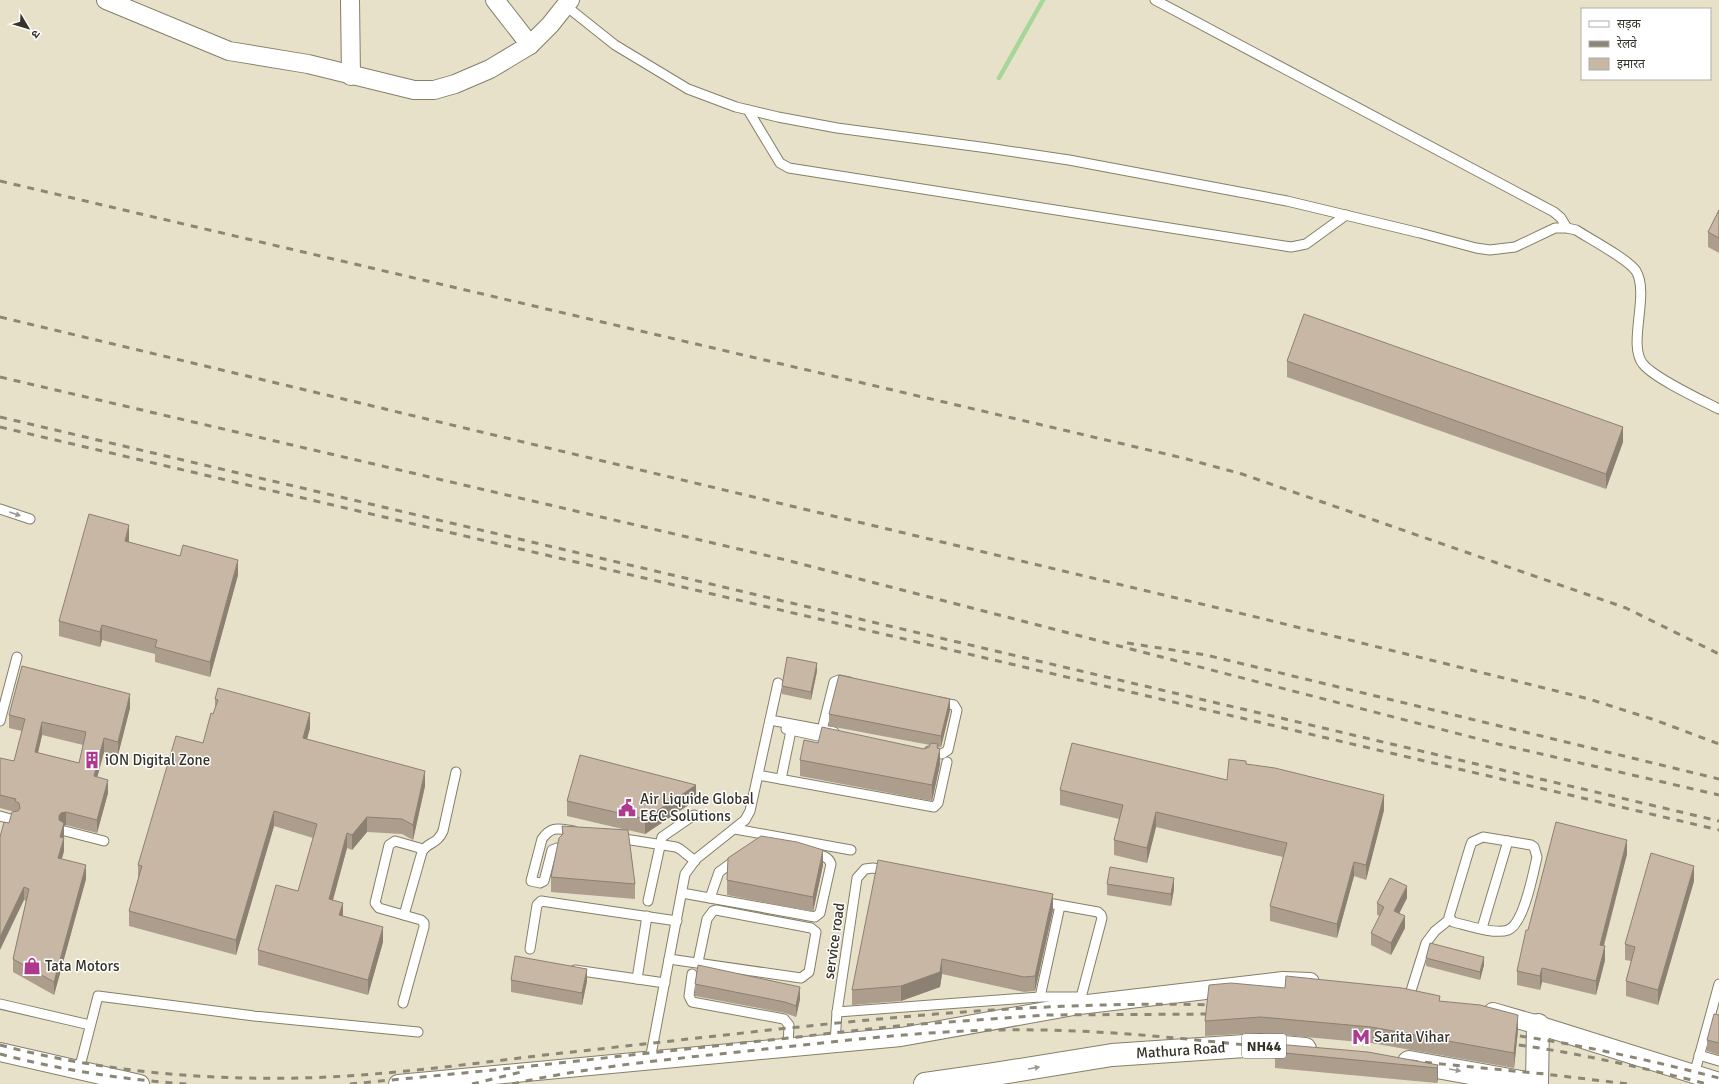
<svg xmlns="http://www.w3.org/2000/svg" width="1719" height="1084" viewBox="0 0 1719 1084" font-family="Signika,'Noto Sans Devanagari',sans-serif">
  <rect width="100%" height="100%" fill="#e8e1c9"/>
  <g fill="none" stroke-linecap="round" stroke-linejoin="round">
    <path stroke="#a6d798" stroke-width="4.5" d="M999,78L1043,0"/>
    <g stroke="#857f69" stroke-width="11">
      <g id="service">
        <path d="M1155,0L1554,212L1561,218L1567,228"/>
        <path d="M566,6L615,45L688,89L736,107L778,117L837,128L988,148L1069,160L1287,201L1420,233L1476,248L1490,250L1515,247L1555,228H1567L1576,230C1590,239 1628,259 1636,271C1650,294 1627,345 1643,364C1654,378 1701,400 1719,409"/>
        <path d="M748,110L780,163L789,168L1291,247L1306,244L1346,215"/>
        <path d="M0,509L30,519"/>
        <path d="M770,720L834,732"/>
        <path d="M0,721L17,657"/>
        <path d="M786,729L832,739"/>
        <path d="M822,730L834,682L839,680L849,682"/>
        <path d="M929,751L942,754L948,750L957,710L954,705L939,702"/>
        <path d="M758,775L934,807L938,803L947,762"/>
        <path d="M781,779L791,731"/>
        <path d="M0,816L14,820"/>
        <path d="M735,829L851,850"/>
        <path d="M65,831L104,841"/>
        <path d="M1483,837L1531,845L1534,847L1537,857C1533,874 1524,924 1508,930C1495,935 1466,925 1453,922L1449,917L1470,847L1472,842Z"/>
        <path d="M618,838L676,847L680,849L695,861"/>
        <path d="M557,848L552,850L544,881L540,883L531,881L542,839C552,825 559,829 574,831"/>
        <path d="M888,871L873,868L865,869L857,878L837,1012L1040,997H1081"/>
        <path d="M682,893L815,917L820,913L831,864C828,855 819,855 811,854"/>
        <path d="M710,898L719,872L737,859"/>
        <path d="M648,901L662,837L694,815"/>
        <path d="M1042,902L1098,912L1101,915L1102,918L1079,1005"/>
        <path d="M404,915L422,852C427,842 437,845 443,831L456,772"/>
        <path d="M1482,928L1508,841"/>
        <path d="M530,949L537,905L541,901L677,921"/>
        <path d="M669,959L801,978L809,972L816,932L811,928L716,910L713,911L707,919L698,962"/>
        <path d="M575,970L665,983"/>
        <path d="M692,974L689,996L692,1002L784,1019L789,1025L788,1047"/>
        <path d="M637,979L647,916"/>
        <path d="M1410,994L1426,943L1435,931L1450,919"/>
        <path d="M1040,997L1060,906"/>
        <path d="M403,1003L424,927V923L421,920L379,908L375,903L389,845L395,841L423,849"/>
        <path d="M0,1004L90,1025"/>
        <path d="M835,1043L837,1012"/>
        <path d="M1699,1055L1719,1061"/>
        <path d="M650,1060L685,874L696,859L745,820L750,811L778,683"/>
        <path d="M79,1070L98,996L254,1016L418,1032"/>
        <path d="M1694,1075L1719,984"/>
      </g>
    </g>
    <g stroke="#857f69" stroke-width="20">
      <g id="minor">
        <path d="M106,0L229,51L308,64L414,90H434L455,84L490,69L530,45L550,25L570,0"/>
        <path d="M350,0L351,76"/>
        <path d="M495,0L530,45"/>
        <path d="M1493,1012L1538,1025L1719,1082"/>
        <path d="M0,1052L140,1084"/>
        <path d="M398,1084L901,1037L1079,1005L1283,981L1310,982"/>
      </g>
    </g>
    <g stroke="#857f69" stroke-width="24">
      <g id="trunk">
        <path d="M1409,1062L1532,1084"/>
        <path id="s1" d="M925,1084L995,1074L1112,1055L1260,1045L1305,1049"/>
        <path d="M1537,1084L1538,1025"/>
      </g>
    </g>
    <use href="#service" stroke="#fff" stroke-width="9"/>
    <use href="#minor" stroke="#fff" stroke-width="18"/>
    <use href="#trunk" stroke="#fff" stroke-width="22"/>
    <g stroke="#8b8676" stroke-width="3" stroke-dasharray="7 7" stroke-linecap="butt">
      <path d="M0,181L1183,458L1242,474L1626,608L1719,654"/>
      <path d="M0,317L1260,618L1589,699L1655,720L1719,744"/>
      <path d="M0,377L786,560L1498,744L1719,795"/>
      <path d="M0,417L1719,821"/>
      <path d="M0,427L1719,830"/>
      <path d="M1127,643L1206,655L1719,779"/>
      <path d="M1506,1034C1578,1044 1649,1060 1719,1078"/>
      <path d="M1505,1043C1573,1052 1641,1067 1707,1084"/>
      <path d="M0,1045C107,1073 219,1082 329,1077C407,1073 484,1062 562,1053C779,1030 998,999 1217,1005"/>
      <path d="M0,1054C61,1070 125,1080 188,1084"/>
      <path d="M1411,1061L1545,1074L1628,1084"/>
      <path d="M350,1084L494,1070L907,1025L1045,1015L1217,1014"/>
      <path d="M472,1084L521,1072"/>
      <path d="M512,1084C592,1066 674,1059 756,1050C850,1040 945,1028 1040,1030C1122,1031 1204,1041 1286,1049"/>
    </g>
  </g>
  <g fill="#ac9d8d" fill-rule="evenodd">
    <path d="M1719,210V253L1708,247V232Z"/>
    <path d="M1287,361L1623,442L1606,489L1287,377Z"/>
    <path d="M129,540V542L238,575L210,677L155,662V654L102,640L100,647L59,636V621Z"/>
    <path d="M817,671L811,700L782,694V686Z"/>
    <path d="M215,699L310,728L307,739L425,786L413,840L402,834L367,832L352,850L347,848L333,900L343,917L383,942L368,995L258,965V950L298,891L313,838L274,826L236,955L129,926V911L138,879V865L203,743L215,709Z"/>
    <path d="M130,708L118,755L104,752L97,777L108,793L97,833L66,825L64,826V851L62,859L86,879L54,995L13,972V959L26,901L24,900L9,823L15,812L0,808V758L14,761L22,731L9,728V715ZM42,735L83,745L79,763L38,753Z"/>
    <path d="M950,710L941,747H938L940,764L932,801L800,776V760L818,743L924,749L929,747L930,745L829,726V714Z"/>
    <path d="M1246,764L1384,810L1366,880L1354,876L1337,938L1270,921V906L1283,857L1156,827L1147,863L1114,855V840L1119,819L1060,805V790L1227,780Z"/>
    <path d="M696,800L645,834L628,830L635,884V899L551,892V877L562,835V826L627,830L567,816V801Z"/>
    <path d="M1627,854L1604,946L1605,960L1596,995L1542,982L1540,990L1517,985V971L1528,930Z"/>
    <path d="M823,865L813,912L727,895V880Z"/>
    <path d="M1694,881L1658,1005L1626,996V981L1631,961L1625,960V944Z"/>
    <path d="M1107,884L1174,889L1171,906L1107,895Z"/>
    <path d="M1407,898L1399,914L1405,928L1391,955L1371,945V933L1380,916L1377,915V903Z"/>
    <path d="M1053,910L1035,991L1024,992L942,974L940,987L901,1001L852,1005V990Z"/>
    <path d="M1426,958L1484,965L1480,980L1426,966Z"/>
    <path d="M511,980L587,981L582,1005L511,992Z"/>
    <path d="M695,984L800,999L796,1017L785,1013L695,996Z"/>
    <path d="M1285,988L1440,1001L1518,1030L1514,1068L1371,1043L1261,1033L1205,1036V1021Z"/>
    <path d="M1719,1015V1055L1707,1051V1040Z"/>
    <path d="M1275,1052L1438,1065L1437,1083L1275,1068Z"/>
  </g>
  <g fill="#8c8073">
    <path d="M1623,427V442L1606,489V474Z"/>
    <path d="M129,525V540L125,555V541Z"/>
    <path d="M238,560V575L210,677V662Z"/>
    <path d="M102,625V640L100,647V632Z"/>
    <path d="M817,663V671L811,700V692Z"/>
    <path d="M130,694V708L118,755V742Z"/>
    <path d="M950,699V710L941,747V736Z"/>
    <path d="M310,713V728L303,753V738Z"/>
    <path d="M42,722V735L35,765V752Z"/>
    <path d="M104,738V752L94,790V776Z"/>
    <path d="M940,749V764L932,801V785Z"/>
    <path d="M425,771V786L413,840V825Z"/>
    <path d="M108,780V793L97,833V820Z"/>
    <path d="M696,785V800L645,834V819Z"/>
    <path d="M1384,795V810L1366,880V865Z"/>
    <path d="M274,811V826L236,955V940Z"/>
    <path d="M66,812V825L64,826V837L60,850L59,816L61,813Z"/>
    <path d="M1156,812V827L1147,863V848Z"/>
    <path d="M367,817V832L352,850V835Z"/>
    <path d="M347,833V848L329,914V899Z"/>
    <path d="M64,838V851L58,871V858Z"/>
    <path d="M1627,840V854L1600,959V945Z"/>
    <path d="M823,850V865L813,912V897Z"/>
    <path d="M1354,862V876L1337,938V924Z"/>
    <path d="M86,865V879L54,995V982Z"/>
    <path d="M1694,866V881L1658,1005V990Z"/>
    <path d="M1174,878V889L1171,906V894Z"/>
    <path d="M1407,886V898L1394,923V911Z"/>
    <path d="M24,887V900L0,950V937Z"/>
    <path d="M1053,894V910L1035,991V976Z"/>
    <path d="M343,903V918L339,915Z"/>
    <path d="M1405,916V928L1391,955V943Z"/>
    <path d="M383,927V942L368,995V980Z"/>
    <path d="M1605,946V960L1596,995V981Z"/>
    <path d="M1484,957V965L1480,980V972Z"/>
    <path d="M942,959V974L940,987L901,1001V986Z"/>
    <path d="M1542,968V982L1540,990V976Z"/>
    <path d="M587,969V981L582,1005V993Z"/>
    <path d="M800,987V999L796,1017V1006Z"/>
    <path d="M1518,1015V1030L1514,1068V1053Z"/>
    <path d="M1438,1065V1080L1437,1083V1068Z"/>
  </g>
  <g fill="#c8b7a4" stroke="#8c8073" fill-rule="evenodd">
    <path d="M1719,210V238L1708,232Z"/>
    <path d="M1304,314L1623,427L1606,474L1287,361Z"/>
    <path d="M89,514L129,525L125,541L180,556L183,545L238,560L210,662L155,647L157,640L102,625L100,632L59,621Z"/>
    <path d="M787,657L817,663L811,692L782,686Z"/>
    <path d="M22,666L130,694L118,742L104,738L94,776L108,780L97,820L66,812L61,813L59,816V820L64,823L60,837L64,838L58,858L86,865L54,982L13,959L29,889L24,887L0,937V837L4,822L9,823L12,812L18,811L20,808L19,803L15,801L16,799L0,795V758L14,761L25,719L9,715ZM42,722L86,732L79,763L35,752Z"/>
    <path d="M839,675L950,699L941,736L829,714Z"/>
    <path d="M218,688L310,713L303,738L425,771L413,825L402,819L367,817L352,835L347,833L329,899L343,903L339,915L383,927L368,980L258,950L276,885L298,891L317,824L274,811L236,940L129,911L142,866L138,865L176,736L203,743L211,713L213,714L218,700L215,699Z"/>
    <path d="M822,727L924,749L929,747L931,743L938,744L937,748L940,749L932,785L800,760L804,740L818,743Z"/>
    <path d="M1072,743L1227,780L1229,759L1246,761V764L1275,768L1384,795L1366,865L1354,862L1337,924L1270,906L1287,843L1156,812L1147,848L1114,840L1123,805L1060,790Z"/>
    <path d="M580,755L696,785L645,819L567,801Z"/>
    <path d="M1556,822L1627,840L1600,945L1605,946L1596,981L1542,968L1540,976L1517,971L1526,930H1528Z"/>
    <path d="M562,826L628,830L635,884L551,877L559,838L563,834Z"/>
    <path d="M761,836L797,842L823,850L813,897L727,880L728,858Z"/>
    <path d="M1651,853L1694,866L1658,990L1626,981L1635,947L1625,944Z"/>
    <path d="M878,860L1053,894L1035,976L1024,977L942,959L940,972L901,986L852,990Z"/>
    <path d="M1110,867L1174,878L1171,894L1107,884Z"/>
    <path d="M1390,878L1407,886L1394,911L1405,916L1391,943L1371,933L1384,907L1377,903Z"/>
    <path d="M1430,943L1484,957L1480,972L1426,958Z"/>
    <path d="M515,956L587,969L582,993L511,980Z"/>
    <path d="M698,965L800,987L796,1006L785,1002L695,984Z"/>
    <path d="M1286,976L1402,988L1440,996L1439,1001L1480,1005L1518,1015L1514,1053L1371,1027L1261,1017L1205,1021L1209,985L1231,983L1285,988Z"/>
    <path d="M1714,1014L1719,1015V1043L1707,1040Z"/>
    <path d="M1276,1044L1368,1052L1438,1065L1437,1068L1275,1052Z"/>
  </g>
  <defs><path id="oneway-solid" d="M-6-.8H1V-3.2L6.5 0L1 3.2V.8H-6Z"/></defs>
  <g fill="#9a9894">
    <use href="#oneway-solid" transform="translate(15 514) rotate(19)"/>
    <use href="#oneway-solid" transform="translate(1034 1068) rotate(-10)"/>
    <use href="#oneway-solid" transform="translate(1455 1070) rotate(10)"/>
  </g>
  <defs>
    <g id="building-bare" transform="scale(1.38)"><path d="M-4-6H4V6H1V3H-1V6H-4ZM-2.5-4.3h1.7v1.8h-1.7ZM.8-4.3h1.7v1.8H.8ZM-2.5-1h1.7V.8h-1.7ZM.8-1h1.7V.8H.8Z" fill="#ae3991" stroke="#fff" stroke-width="2.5" paint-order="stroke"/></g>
    <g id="civic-bare" transform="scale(1.38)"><path d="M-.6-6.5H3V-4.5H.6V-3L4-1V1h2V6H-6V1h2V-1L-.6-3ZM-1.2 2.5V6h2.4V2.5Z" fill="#ae3991" stroke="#fff" stroke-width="2.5" paint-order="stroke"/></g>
    <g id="shop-bare" transform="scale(1.38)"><path d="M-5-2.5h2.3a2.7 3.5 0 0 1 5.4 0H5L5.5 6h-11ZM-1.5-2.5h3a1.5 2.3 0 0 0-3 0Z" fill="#ae3991" stroke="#fff" stroke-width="2.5" paint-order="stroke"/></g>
    <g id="metro-bare" transform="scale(1.38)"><path d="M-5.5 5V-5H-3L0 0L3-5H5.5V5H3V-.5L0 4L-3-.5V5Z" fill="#ae3991" stroke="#fff" stroke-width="2.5" paint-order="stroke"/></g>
  </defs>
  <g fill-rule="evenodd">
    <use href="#building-bare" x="92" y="760"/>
    <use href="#civic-bare" x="627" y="808"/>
    <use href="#shop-bare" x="32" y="966"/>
    <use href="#metro-bare" x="1361" y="1037"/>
  </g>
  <g text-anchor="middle" stroke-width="3" stroke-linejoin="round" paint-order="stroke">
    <rect fill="#fff" stroke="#727069" stroke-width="1" x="1242" y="1034" width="44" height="24" rx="3"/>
    <g font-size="14" font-weight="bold" fill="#353229">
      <text x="1264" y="1051">NH44</text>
    </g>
    <g font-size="15" fill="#353229" stroke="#fff" text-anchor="start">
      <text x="105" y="765">iON Digital Zone</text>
      <text x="640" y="804">Air Liquide Global<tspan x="640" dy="17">E&amp;C Solutions</tspan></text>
      <text x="45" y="971">Tata Motors</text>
      <text x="1374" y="1042">Sarita Vihar</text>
    </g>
    <g font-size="15" fill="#353229" stroke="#fff">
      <text transform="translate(834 941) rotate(-82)" y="5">service road</text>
      <text dy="5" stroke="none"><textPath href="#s1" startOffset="258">Mathura Road</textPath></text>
    </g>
  </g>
  <rect x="1581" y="8" width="130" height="72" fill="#ffffff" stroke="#aeada9"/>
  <rect x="1589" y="21" width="20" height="6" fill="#ffffff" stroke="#aeada9"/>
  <text x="1617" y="28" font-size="12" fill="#353229">सड़क</text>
  <rect x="1589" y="41" width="20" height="6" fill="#8b8676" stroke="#aeada9"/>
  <text x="1617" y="48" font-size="12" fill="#353229">रेलवे</text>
  <rect x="1589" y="58" width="20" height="12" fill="#c8b7a4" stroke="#aeada9"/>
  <text x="1617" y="68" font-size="12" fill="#353229">इमारत</text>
  <g transform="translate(28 28) rotate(128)" stroke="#ffffff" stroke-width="3" paint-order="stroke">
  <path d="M0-3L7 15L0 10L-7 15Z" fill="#353229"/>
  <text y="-6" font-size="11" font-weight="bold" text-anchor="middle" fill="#353229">उ</text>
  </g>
</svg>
